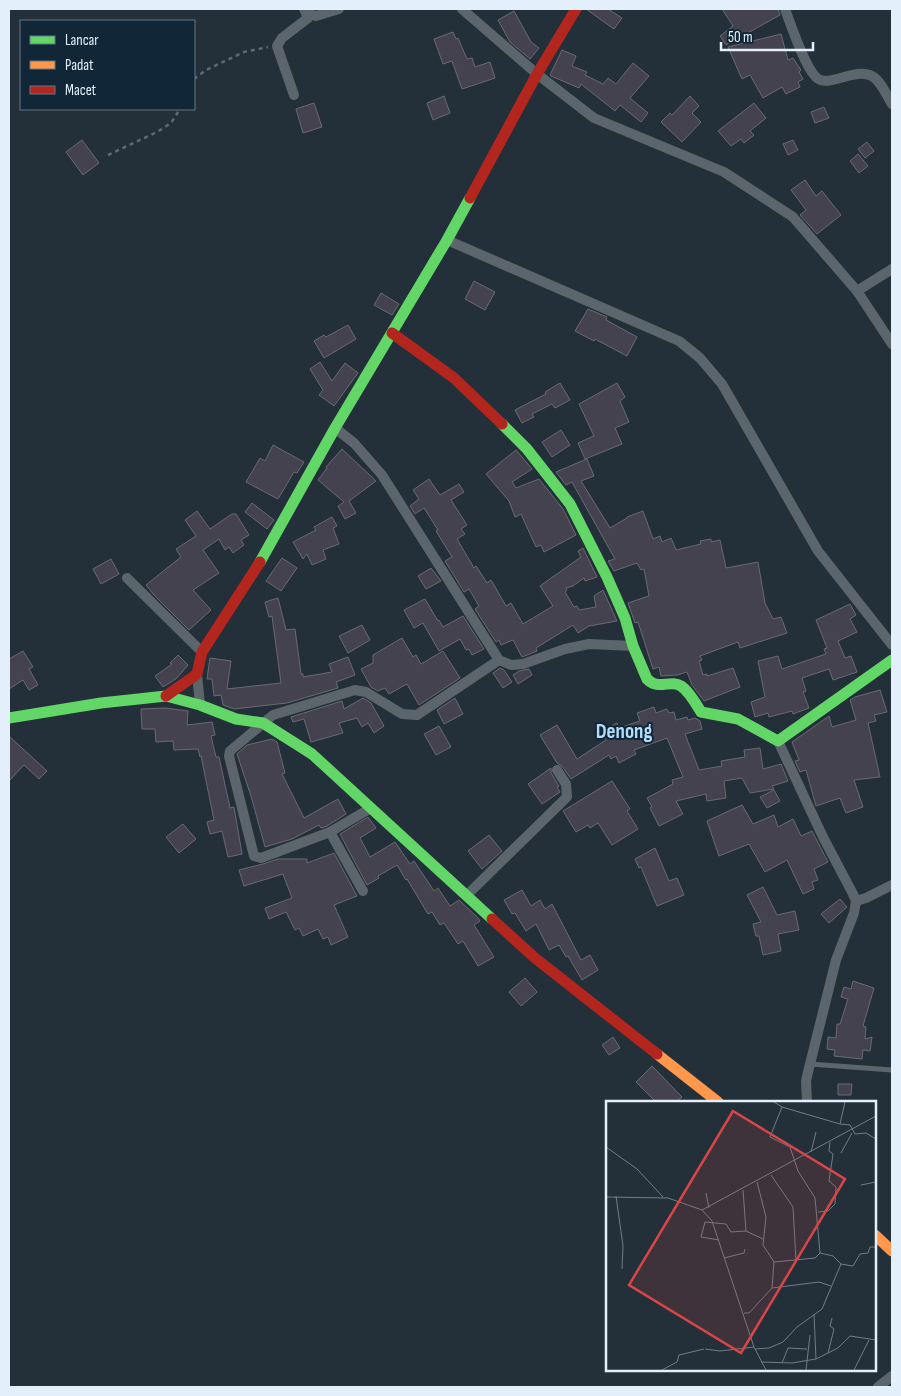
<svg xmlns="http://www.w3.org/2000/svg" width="901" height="1396" viewBox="0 0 901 1396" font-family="'Sofia Sans Condensed',sans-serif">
  <rect width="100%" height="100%" fill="#243039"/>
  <g fill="#44424f" stroke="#696a73">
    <path d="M586,9H608L622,18L614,29Z"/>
    <path d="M722,9H778L780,15L726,45L720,36L733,26Z"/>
    <path d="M514,11L531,42L539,48L530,59L510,42L498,20Z"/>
    <path d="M453,32L456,39L458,38L467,59L472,58L475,67L490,62L495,78L462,89L452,61L443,64L434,39Z"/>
    <path d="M781,34L788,60L793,58L801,70L799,72L803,79L798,82L800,87L786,94L782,87L763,98L750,75L742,79L728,47Z"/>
    <path d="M562,50L576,56L572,66L587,72L585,75L603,84L608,78L616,84L633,63L649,76L630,98L648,113L641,122L620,105L615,111L581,84L579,88L551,76L550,75Z"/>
    <path d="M444,96L450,113L433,120L427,103Z"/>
    <path d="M690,96L699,106L692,113L701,122L682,142L661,122L670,113L672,115Z"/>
    <path d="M314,103L322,127L303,133L296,109Z"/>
    <path d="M754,103L766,118L750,131L754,135L744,143L741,139L731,146L718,131Z"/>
    <path d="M824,107L829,118L815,123L811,112Z"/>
    <path d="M82,140L99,163L83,175L66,152Z"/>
    <path d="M793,140L798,150L788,155L783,144Z"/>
    <path d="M867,142L874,151L865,158L858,149Z"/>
    <path d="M858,154L868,166L859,173L850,161Z"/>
    <path d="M805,180L816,196L822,191L841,215L817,234L800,215L806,210L791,190Z"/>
    <path d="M474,281L495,292L485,310L465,299Z"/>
    <path d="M381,293L399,304L392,315L374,305Z"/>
    <path d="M588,309L607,317L606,320L637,337L627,356L595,339L594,341L575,331Z"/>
    <path d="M348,325L356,339L324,358L314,341L324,335L326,337Z"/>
    <path d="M320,362L332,381L345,363L358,373L334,406L319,395L323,390L310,369Z"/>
    <path d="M560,383L570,400L555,408L552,404L532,414L534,417L522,423L515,410L546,394L545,392Z"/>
    <path d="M617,383L625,397L620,401L629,422L615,428L622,444L585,459L578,443L594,436L579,404Z"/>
    <path d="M561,430L570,445L552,457L542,442Z"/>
    <path d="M273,445L304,462L297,473L294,472L278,499L246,482L260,458L265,461Z"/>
    <path d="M342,449L376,481L349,501L356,513L345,519L338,506L344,502L318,480L327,468L326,467Z"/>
    <path d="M516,450L532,469L512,482L516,488L539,479L563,509L576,535L544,552L541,545L536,547L521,514L515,517L509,501L486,474Z"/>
    <path d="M587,459L594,476L581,481L610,528L627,518V517L643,511L653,539L660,536L662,542L671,538L676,550L701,544L700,541L711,539V542L720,540L726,568L758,562L765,603L773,619L781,617L787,633L740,648L738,642L700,656L702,660L699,661L703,675L707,674V676L733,668L740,687L704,701L692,685L687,672L677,675L661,676L659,667L653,669L638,622L635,623L628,603L649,596L644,569L641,570L637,563L614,571L608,561L615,559L572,482L566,485L556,472Z"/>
    <path d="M429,479L440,495L459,484L464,492L451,500L467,525L461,529L465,534L457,539L474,568L476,566L487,583L491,580L506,606L511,603L523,624L553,606L540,586L581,557L578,551L583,548L597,577L585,581L584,578L573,586L566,588L567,590L565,592L574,607L577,606L579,610L596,607L594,596L603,590L617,621L589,626L578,633L573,625L536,648L537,651L522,657L513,640L501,645L499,640L496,642L475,609L479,606L469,589L464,592L445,561L452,557L436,531L438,530L424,508L415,514L410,506L419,499L413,490Z"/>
    <path d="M252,503L274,520L267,529L245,512Z"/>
    <path d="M197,511L210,529L232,514H236L249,535L241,540L244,545L233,553L229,547L225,550L219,539L203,550L219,573L193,590L211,610L189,630L154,595L146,585L181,557L176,549L196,536L185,520Z"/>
    <path d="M332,517L337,526L333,528L339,544L323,550L326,559L312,565L307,554L303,559L293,542L316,530L314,527Z"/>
    <path d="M282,558L297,568L281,591L266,581Z"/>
    <path d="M111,559L119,574L101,584L93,569Z"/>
    <path d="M431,568L441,581L426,589L418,576Z"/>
    <path d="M278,598L286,630L295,629L301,674H303V677L332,672L329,664L348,657L355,675L336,682L338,688L287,703L234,709L223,705L221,695L214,696L212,679H207L210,658L231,661L227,689L281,683L272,616L269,617L265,602Z"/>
    <path d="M425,599L438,621L439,620L443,627L463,616L484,649L472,655L469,649L466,650L460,639L439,651L423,623L414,628L404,610Z"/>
    <path d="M850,604L856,615L850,619L857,632L838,641L845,658L851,656L857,672L833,680L829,669L802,678L806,691L803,692L809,708L793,714L792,711L769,717L768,713L755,717L751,702L765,697L758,661L778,656L782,669L826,654L824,649L827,648L816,620Z"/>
    <path d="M362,625L370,640L348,653L339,636Z"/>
    <path d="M402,638L413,657L416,655L421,664L443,651L460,678L419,705L407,684L389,694L385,688L378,691L371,687L361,669L373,663V655Z"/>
    <path d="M23,651L33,667L29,669L38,685L29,690L23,680L9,689V659Z"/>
    <path d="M178,655L188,665L177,678L163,687L155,676L172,664L170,663Z"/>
    <path d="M500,668L504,670L512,682L503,688L493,673Z"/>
    <path d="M529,669L532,675L518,684L513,675L519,671Z"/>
    <path d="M880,690L887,712L874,715L876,721L868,723L880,777L854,780L863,807L846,813L840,798L816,806L806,770L800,772L795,761L799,760L792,742L829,716L832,727L856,720L850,700L855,697Z"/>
    <path d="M363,698L371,703L384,726L374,733L368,723L362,727L357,718L339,723L343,733L311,742L304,719L293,722L291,717L342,701L344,709Z"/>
    <path d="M455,698L463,714L444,724L437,710Z"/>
    <path d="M654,707L656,713L667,709L669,713L674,712L676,720L687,717L688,720L695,718L700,721L702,729L685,734L699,770L722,766L721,761L745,757L744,750L760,748L763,769L781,764L788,781L772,786L774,789L750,793L742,778L724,781L726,798L707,801L706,794L676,801L683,814L659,826L650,808L652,807L647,798L673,784L672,780L683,777L667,738L634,750L636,754L619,763L616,756L611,759L609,755L571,779L562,766L557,763L540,735L557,725L577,759L606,740L601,731L617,723L619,728L640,721L637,713Z"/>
    <path d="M165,708L188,711L187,725L212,722L215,735L211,736L216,757H219L230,808L234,807L242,854L228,857L222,831L210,834L207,822L214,820L201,756L200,757L198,749L174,750L173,741L156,742L155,729H142L141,709Z"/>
    <path d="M439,726L451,747L436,755L424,734Z"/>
    <path d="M9,736L47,771L39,779L24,765L9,781Z"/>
    <path d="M272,739L277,742L285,773L282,774L304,818L338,799L346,814L327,826L321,828L319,825L292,839L265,847L251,796L237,754L247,745Z"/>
    <path d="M551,768V773L559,786L557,787L560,792L542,804L528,784Z"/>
    <path d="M612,781L630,809L627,811L638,829L612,845L598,823L590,828L588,825L576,832L563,811Z"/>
    <path d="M774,790L780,801L767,808L760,797Z"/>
    <path d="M742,805L753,824L774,815L778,827L793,819L801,836L812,831L828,862L814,869L818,880L812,882L814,889L803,894L787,860L765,872L749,844L719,856L707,821Z"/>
    <path d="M368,817L376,828L360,838L370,857L395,842L410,864L414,861L434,891L438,888L450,906L459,900L478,918L480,921L474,925L494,957L478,966L463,941L458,944L444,923L440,925L432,912L428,914L407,879L406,880L397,865L378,876L379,878L367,885L340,834Z"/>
    <path d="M183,824L196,839L179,853L166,837Z"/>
    <path d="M489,835L502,851L482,869L468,851Z"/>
    <path d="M655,848L669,881L677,878L684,895L657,906L641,867L639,868L635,859Z"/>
    <path d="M334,853L357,896L334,905L348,937L331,945L328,937L323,939L318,929L303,936L299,928L295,930L286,912L269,919L265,908L292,898L283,874L244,886L239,870L263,864L278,859H307V863Z"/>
    <path d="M763,887L777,915L795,911L799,930L778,934L781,951L763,955L759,936H756L753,924L761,922L747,895Z"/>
    <path d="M522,890L531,906L540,900L545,909L552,904L581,960L590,955L598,970L582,980L568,956L566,957L559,945L549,950L536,924L526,931L515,913L512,914L504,900Z"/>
    <path d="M840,899L847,907L829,923L821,914Z"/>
    <path d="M525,978L537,992L521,1006L509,992Z"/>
    <path d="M853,981L874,988L863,1026L866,1027L865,1039L872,1037L870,1051L863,1050L862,1059L834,1056L835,1050L827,1049L828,1037L836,1038L837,1024H840L848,999L841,997L844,987L851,989Z"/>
    <path d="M613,1037L620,1048L609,1055L602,1045Z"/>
    <path d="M652,1066L682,1097L676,1102H656L636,1082Z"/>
    <path d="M838,1084H852L851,1095H838Z"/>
  </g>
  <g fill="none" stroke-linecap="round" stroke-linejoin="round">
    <g stroke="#606970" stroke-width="2.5" stroke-dasharray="4 4" stroke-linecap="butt">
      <path d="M194,79L206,70L244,52L268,47"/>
      <path d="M108,155L157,132L171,123L180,109"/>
    </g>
    <path stroke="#5b656b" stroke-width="5" d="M810,1064L892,1070"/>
    <g stroke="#5b656b" stroke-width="10">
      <path d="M304,9L308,18L309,14L316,16L339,9"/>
      <path d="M462,9L537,74L594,118L724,172L793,217L857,291L892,344"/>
      <path d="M785,9C791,25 805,68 817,78C829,88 855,67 872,76C881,81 887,96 892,104"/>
      <path d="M294,95L277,46L282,38L308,18"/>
      <path d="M447,240L679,341L700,358L722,384L818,551L892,645"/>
      <path d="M857,291L892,269"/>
      <path d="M335,428L354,443L382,475L499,660L511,665L523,664L565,649L589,644L633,646"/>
      <path d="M127,578L202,652"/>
      <path d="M197,674L200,705"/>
      <path d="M778,741L823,837L853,894L856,901L854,913L836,960L809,1068L806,1081L807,1102"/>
      <path d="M371,808L330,832L261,858L254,856L229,756L230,751L273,715L355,690L366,692L402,714L417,715L499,660"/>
      <path d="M330,832L363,891"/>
      <path d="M467,895L567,797L566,784L557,770"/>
      <path d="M856,901L866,898L892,885"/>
      <path d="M878,1387L892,1376"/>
    </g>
    <g stroke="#63d668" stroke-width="11">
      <path d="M502,424L527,449L570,504L607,577L625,618L633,646L647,679C659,691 670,679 681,686C689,691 696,704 701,712L738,719L778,741L892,660"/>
      <path d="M260,562L335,428L447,240L470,198"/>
      <path d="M9,718L101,703L166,696L200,705L236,719L263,723L312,754L492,919"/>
    </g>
    <g stroke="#ff974d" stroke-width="11">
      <path d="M657,1054L718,1102"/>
      <path d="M875,1235L892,1251"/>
    </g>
    <g stroke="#b3261e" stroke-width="11">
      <path d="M470,198L537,74L576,9"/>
      <path d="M392,333L454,378L502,424"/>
      <path d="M166,696L197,674L202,652L260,562"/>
      <path d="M492,919L535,958L657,1054"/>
    </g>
  </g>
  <g text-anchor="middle" stroke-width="4" stroke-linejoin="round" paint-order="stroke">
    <g font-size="21" font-weight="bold" fill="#b3ddfa" stroke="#112737">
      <text x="624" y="738">Denong</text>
    </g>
  </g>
  <g transform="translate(606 1101)">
    <rect width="270" height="270" fill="#243039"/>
    <path fill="none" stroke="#707d87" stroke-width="1" d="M168,1L176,6L164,36L184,46L192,70L209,97L214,152M239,1L234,23L244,24L249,33L260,32L270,38M176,6L234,23M0,46L31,68L57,96M205,51L210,31M235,52L246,32M165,74L187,106L190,159M255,84L270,81M137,89L140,130L157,138M100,92L103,107M10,95L17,145L16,168M0,96L62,97L96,109L106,120L148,246L160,269M96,109L270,15M212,111L222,110L229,103L230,86L223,80L227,53L223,50L224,41M113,139L95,136L99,121L120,123L125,131L140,130M118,157L138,152L139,148M235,163L247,165L254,153L262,152L264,146H270M166,187L213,181L225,185M138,212H143L166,187L168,161M208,213L210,258M99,248L114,250L148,246M149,248L163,247L177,241L191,226L216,208L235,163L227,155L214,152L209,157L168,161L157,144L160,116L151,81M222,252L228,228L224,225L226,217M155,261L186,262L210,258L232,247L244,235L270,239M176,262L182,247L201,248M56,269L71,261L73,254L98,248M200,269L204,234M248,269L263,239"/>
    <path fill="#d84648" fill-opacity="0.15" stroke="#d84648" stroke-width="2.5" d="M127,10L239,78L135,252L23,184Z"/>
    <rect width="270" height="270" fill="none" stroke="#e3f0fb" stroke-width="2.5"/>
  </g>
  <rect width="901" height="1396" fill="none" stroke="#e3f0fb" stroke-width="20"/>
  <rect x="20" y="20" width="175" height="90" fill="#112737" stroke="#657785"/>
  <rect x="30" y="36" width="25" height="8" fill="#63d668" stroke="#657785"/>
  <text x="65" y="45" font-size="15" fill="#e3f0fb">Lancar</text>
  <rect x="30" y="61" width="25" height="8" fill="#ff974d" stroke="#657785"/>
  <text x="65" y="70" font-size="15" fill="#e3f0fb">Padat</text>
  <rect x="30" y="86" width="25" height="8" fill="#b3261e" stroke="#657785"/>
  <text x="65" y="95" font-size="15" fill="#e3f0fb">Macet</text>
  <path d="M721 42v8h92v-8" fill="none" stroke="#e3f0fb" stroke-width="2.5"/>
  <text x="728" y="42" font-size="15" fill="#e3f0fb" stroke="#112737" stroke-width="4" paint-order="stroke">50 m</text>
</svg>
